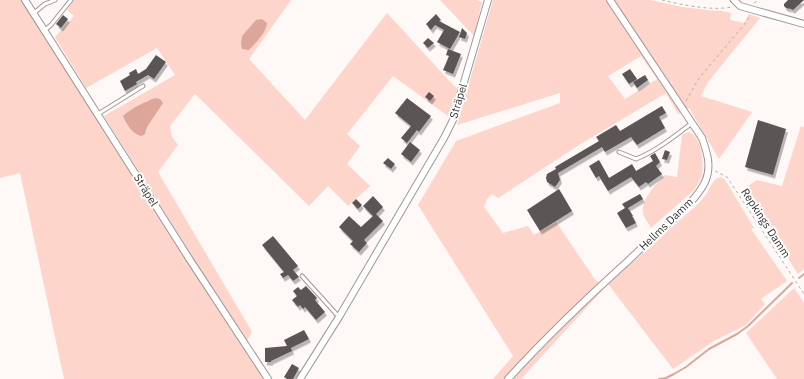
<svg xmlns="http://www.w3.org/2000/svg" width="804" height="379" viewBox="0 0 804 379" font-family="'IBM Plex Sans',sans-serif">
  <defs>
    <filter id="shadow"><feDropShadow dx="2" dy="3.5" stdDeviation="0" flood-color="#0004"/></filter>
  </defs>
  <rect width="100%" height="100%" fill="#fef8f7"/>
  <g fill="#fed5cb" fill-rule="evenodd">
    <path d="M0,0H22L98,120L264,379H64L20,173L0,178Z"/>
    <path d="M74,0H291L249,59L305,120L387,13L453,85L459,90L448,116L393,76L347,134L360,146L347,164L370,186L348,206L328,186L309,206L195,94L170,126L172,137L178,145L158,172L252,332L246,342L104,116L175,75L157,48L86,88L55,37L74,16L67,10ZM266,27L259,39L242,36L249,29ZM148,100L154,115L147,127L145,134L139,105Z"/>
    <path d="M440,0H477L482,2L474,36Z"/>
    <path d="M493,0H650L682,7L708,10L722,11L731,13L730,20L744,23L749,14L760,18L708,82L701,96L752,112L719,159L689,108L678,114L666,93L579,145L498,198L492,194L487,199L484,207L503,233L528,226L534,235L556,222L596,281L608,284L700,202C703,198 706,195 708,191C712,185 713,178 721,177L725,180L754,228L751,229L787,281L761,299L765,304L746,325L714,341L673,369L608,284L521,379H493L513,356L418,205L456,141L560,103V93L457,125ZM641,56L657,79L625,99L608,76Z"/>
    <path d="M801,126L804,127V269L798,274L744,190L749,185L757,180L782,186Z"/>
    <path d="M688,132C702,135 704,162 702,174C701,180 697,186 693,191L651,228C649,223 644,218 643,213C641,199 656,184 665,175L677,177L682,135Z"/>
    <path d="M794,288L804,303V379H777L746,333Z"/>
  </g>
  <g fill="#dca79a">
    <path d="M262,19L267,23C266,34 255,43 249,50L242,49L241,43L242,36L256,20Z"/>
    <path d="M155,98L160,99L163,103L147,127L145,134L142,136C133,135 126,124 123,116C132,108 144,102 155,98Z"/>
  </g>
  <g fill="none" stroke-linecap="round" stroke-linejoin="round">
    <g stroke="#dca79a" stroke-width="2">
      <path d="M799,278L804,274"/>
      <path d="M659,379L666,378L674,374L686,367L709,349L737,334L748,326L792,283"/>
    </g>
  </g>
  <g fill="#5b5554" filter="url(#shadow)">
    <path d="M788,0H804L793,10L791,9L786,8L784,6V4Z"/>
    <path d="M436,14L441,20L439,21L460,32L450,49L437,42L444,30L435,25L431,30L426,24Z"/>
    <path d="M63,15L68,19L61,28L56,24Z"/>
    <path d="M462,28L467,33L465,39L459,37Z"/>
    <path d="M428,38L434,43L428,48L423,43Z"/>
    <path d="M448,49L461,54L453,74L443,70L449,56L446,55Z"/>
    <path d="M156,55L166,62L154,79L148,75L136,82L137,84L125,91L120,81L130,75L129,73L136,69L138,74L146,69Z"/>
    <path d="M630,69L637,79L629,84L622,74Z"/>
    <path d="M645,75L648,80L637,88L633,82Z"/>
    <path d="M429,92L434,96L430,101L425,97Z"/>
    <path d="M407,98L431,116L419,132L417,130L407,143L401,138L411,126L395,113Z"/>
    <path d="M662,106L666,113L659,117L665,128L637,145L631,137L605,152L602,147L558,173L560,180L555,187L547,182L546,178L547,174L556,169L555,167L599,141L596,137L616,125L620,131Z"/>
    <path d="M758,120L786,129L773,175L745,167Z"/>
    <path d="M410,142L420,150L411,162L401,154Z"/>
    <path d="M665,150L670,152L667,160L662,159Z"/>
    <path d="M655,153L660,162L656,166L662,174L648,184L646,182L639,187L631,177L608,191L599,176L596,178L589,166L599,160L609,178L632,164L636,171L653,161L650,156Z"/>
    <path d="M388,158L395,164L391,169L383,163Z"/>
    <path d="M559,189L572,211L540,231L527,210Z"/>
    <path d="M640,194L643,199L628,208L633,216H632L636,223L626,228L617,213L625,208L622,204Z"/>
    <path d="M373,196L383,207L376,214L383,221L364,240L367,243L359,252L350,244L353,241L339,227L349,216L361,227L373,216L363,206Z"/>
    <path d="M356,199L362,205L358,209L352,203Z"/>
    <path d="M273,236L298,266L293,270L299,277L293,281L288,275L283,278L280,274L284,272L262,245Z"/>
    <path d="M306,286L317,298L315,300L325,312L316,320L305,307L303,309L300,305L298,307L292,300L297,296L293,291L298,287L301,290Z"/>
    <path d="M304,330L309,339L291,348L292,351L271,361V362H265V348L287,346L284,340Z"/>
    <path d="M292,364L299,368L293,379H287L284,377Z"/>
  </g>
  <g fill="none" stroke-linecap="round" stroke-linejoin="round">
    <g stroke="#9e9896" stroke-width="5">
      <g id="lane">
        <path d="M34,13L45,4L55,0"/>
        <path d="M45,30L51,25L71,0"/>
        <path d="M98,114L143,86"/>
        <path d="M619,152L636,159C656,151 675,136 692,123"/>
        <path d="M302,276L339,317"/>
      </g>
    </g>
    <g stroke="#9e9896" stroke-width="8">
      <g id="street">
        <path d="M25,0L190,260L268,379"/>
        <path d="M734,0L740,6L754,10L804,24"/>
        <path d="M300,379L339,317L444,138L453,120L488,0"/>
        <path d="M508,379C546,337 587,298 629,260C642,247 656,235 669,223C681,212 698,197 705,182C712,167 707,152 702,138L610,0"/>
      </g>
    </g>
    <g stroke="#b3afae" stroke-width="1" stroke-dasharray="3 3" stroke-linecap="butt">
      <path d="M662,0C683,5 711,11 732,7"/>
      <path d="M754,3L759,0"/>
      <path d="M686,101L699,78L744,25L750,16"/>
      <path d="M715,171L727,177L804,294"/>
    </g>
    <use href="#lane" stroke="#fff" stroke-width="3"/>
    <use href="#street" stroke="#fff" stroke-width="6"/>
  </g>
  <g text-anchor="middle" stroke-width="4" stroke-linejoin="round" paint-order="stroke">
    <g font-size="11" fill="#363333" stroke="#fff">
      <text transform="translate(458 101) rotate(-73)" y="4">Sträpel</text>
      <text transform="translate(146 190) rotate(58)" y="4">Sträpel</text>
      <text transform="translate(766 223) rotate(57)" y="4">Repkings Damm</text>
      <text transform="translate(666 224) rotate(-44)" y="4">Hellms Damm</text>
    </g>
  </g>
</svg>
